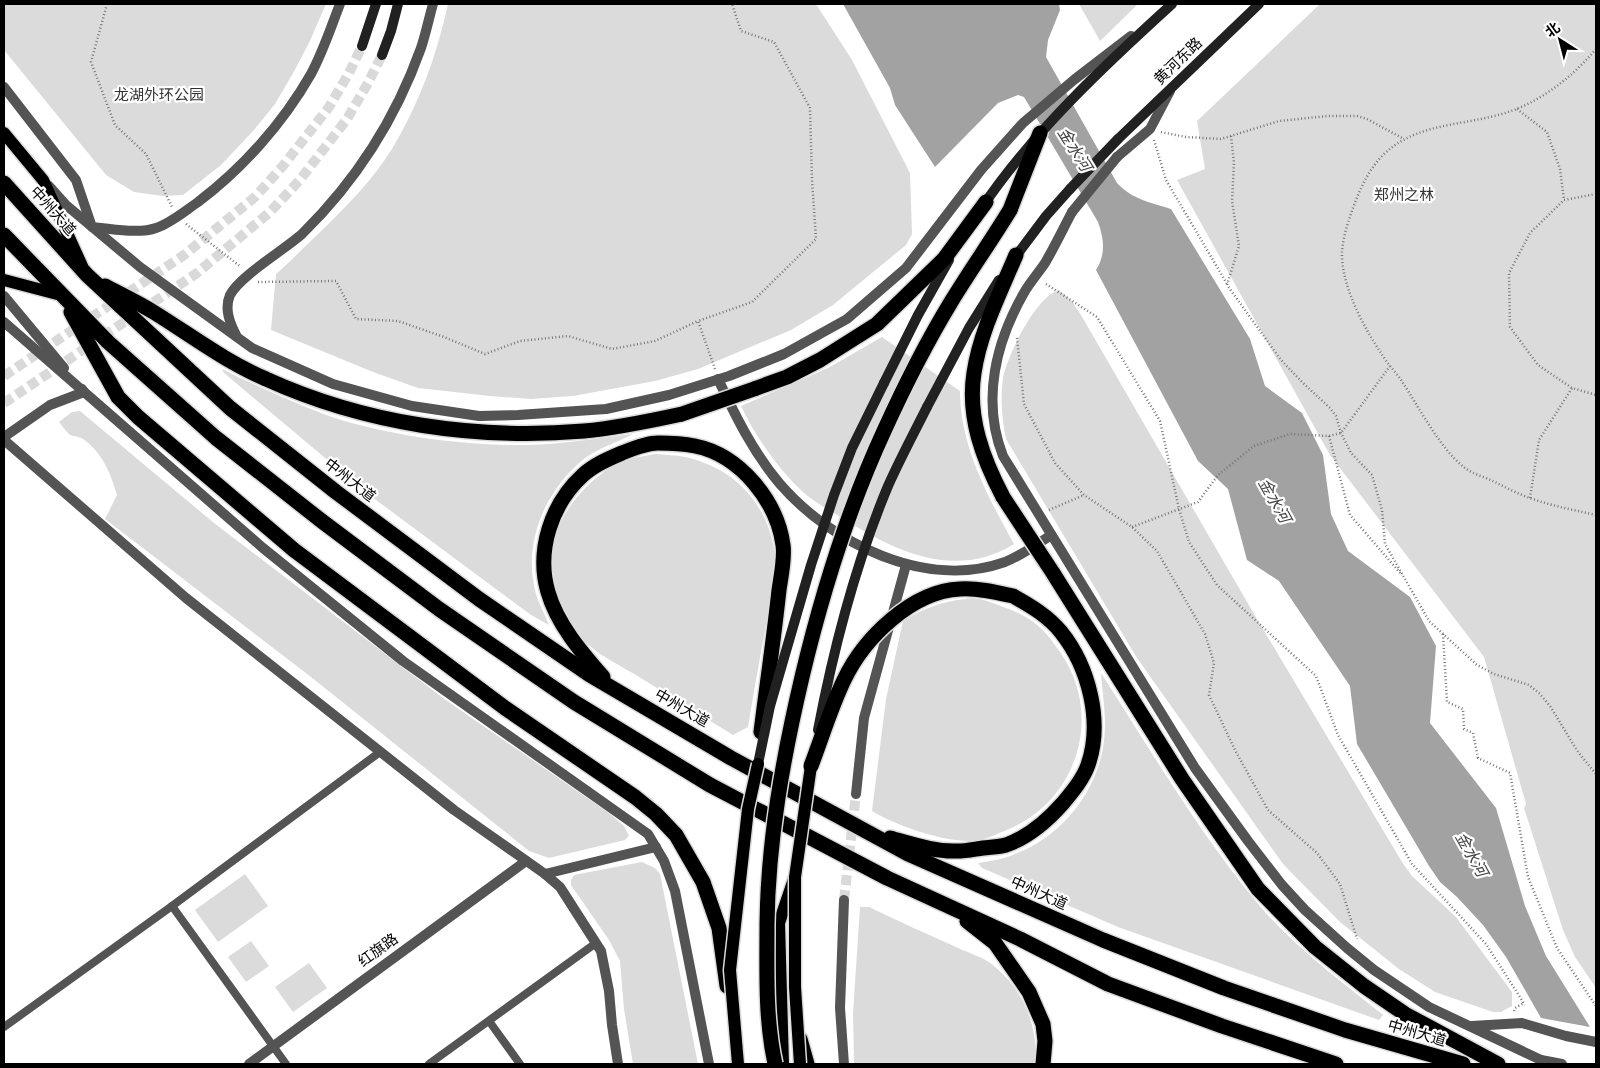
<svg xmlns="http://www.w3.org/2000/svg" width="1600" height="1068" viewBox="0 0 1600 1068" font-family="Manrope,'Noto Sans SC',sans-serif">
  <rect width="100%" height="100%" fill="#fff"/>
  <g fill="#dbdbdb">
    <path d="M4,4H326L309,43L292,75L275,104L254,130L221,165L183,195L163,196L134,192L106,175L4,50Z"/>
    <path d="M448,4H816L852,60L910,173L912,234L906,245L833,305L791,330L698,369L655,381L573,396L531,399L490,396L418,388L373,372L271,330L276,274C290,262 303,248 317,235C344,209 372,181 392,149C419,104 437,55 448,4Z"/>
    <path d="M1079,4H1138L1100,41Z"/>
    <path d="M1320,4H1596V988L1575,957L1563,930L1524,808L1526,804L1484,657L1330,455L1177,180L1205,169L1197,121Z"/>
    <path d="M1059,290L1071,300L1081,315L1254,614L1402,862L1412,876L1456,917L1512,992V1006L1501,1012H1493L1435,992L1399,969L1340,922L1283,864L1137,658L1006,439C1002,419 1000,400 1003,378C1007,356 1036,296 1059,290Z"/>
    <path d="M882,337L960,391C960,446 988,497 1014,544C956,580 896,552 844,519C831,511 815,503 803,492C779,470 755,436 741,406L828,368Z"/>
    <path d="M222,369C257,386 293,403 329,416C388,436 466,446 528,445C563,444 598,438 633,434C618,442 599,448 585,458C545,490 522,543 536,594C539,604 545,615 549,625L531,615L368,494L224,373Z"/>
    <path d="M80,411L214,523L443,698L609,813L624,826L629,836L625,840L549,858L529,851L311,677L105,519L117,495C111,474 102,452 83,439C79,436 73,437 69,434C65,431 62,425 59,422L72,412Z"/>
    <path d="M655,454C665,455 676,455 685,457C739,469 773,510 776,565C777,581 770,599 768,614C761,652 754,690 748,727L733,735C701,715 668,695 636,675C621,666 604,658 591,647C554,618 541,556 564,516C577,493 603,467 629,459C637,457 646,456 655,454Z"/>
    <path d="M973,598C985,599 997,605 1009,609C1035,619 1047,632 1062,655C1103,717 1077,800 1009,829C997,834 985,840 973,841C943,842 897,826 872,811L886,699L903,621C928,606 944,601 973,598Z"/>
    <path d="M1101,673C1151,751 1199,833 1259,905C1293,946 1341,981 1383,1015L1379,1020L1118,927L982,868L978,863C991,861 1004,859 1015,854C1068,834 1106,780 1105,723C1105,707 1102,690 1101,673Z"/>
    <path d="M642,862L655,868L660,874L698,1064H633L624,1009L620,961L609,940L571,885V880L574,875Z"/>
    <path d="M245,874L268,906L218,942L195,910Z"/>
    <path d="M860,907H869C898,921 927,934 956,947C968,953 984,957 994,966C1023,989 1039,1027 1035,1064H854L853,1013Z"/>
    <path d="M251,941L269,966L246,982L228,957Z"/>
    <path d="M309,963L327,988L293,1012L275,987Z"/>
  </g>
  <path fill="#a2a2a2" d="M843,4H1059L1060,10L1048,40L1046,57L1117,183C1133,200 1150,202 1171,209L1250,339L1265,386L1302,413L1323,455L1331,514L1348,551L1410,597L1436,646L1430,723L1496,808L1525,906L1546,956L1590,1027L1541,1018L1506,957L1483,925L1457,897L1440,882L1429,866L1357,744L1350,686L1279,581L1247,560L1228,489L1198,461L1096,270C1106,254 1104,239 1098,222L1024,97L1018,95L998,103L935,167L895,105L890,88Z"/>
  <g fill="none" stroke-linecap="round" stroke-linejoin="round">
    <path stroke="#d9d9d9" stroke-width="10" stroke-dasharray="10 5" stroke-linecap="butt" d="M844,900L856,794"/>
    <g stroke="#d9d9d9" stroke-width="10" stroke-dasharray="10 5" stroke-linecap="butt">
      <path d="M4,376L184,255L255,197L282,167L329,107L349,73L362,46"/>
      <path d="M4,403L197,273L270,212L299,181L347,119L368,83L382,55"/>
    </g>
    <g stroke="#dbdbdb" stroke-width="15">
      <g id="primary">
        <path d="M4,133L43,180L82,266"/>
        <path d="M4,280L61,295"/>
        <path d="M783,1064L779,923L794,879"/>
      </g>
    </g>
    <g stroke="#dbdbdb" stroke-width="18">
      <g id="highway">
        <path d="M4,183L87,275L230,408L336,492L479,599L590,675L731,758L908,854L1103,940L1224,988L1345,1030L1463,1064"/>
        <path d="M1010,210L1040,133"/>
        <path d="M4,235L108,342L216,438L323,522L439,609L574,702L710,785L887,878L1020,939L1108,984L1222,1026L1336,1064"/>
        <path d="M105,286C122,295 139,303 155,313C192,336 226,362 266,379C365,424 476,440 584,431C617,428 650,421 682,414"/>
        <path d="M71,312L118,397L138,417L294,550L505,708L635,797L656,814L676,835L703,882L719,928L727,986"/>
        <path d="M754,389L787,377L820,360L877,324L944,259L986,202"/>
        <path d="M1003,497C983,459 967,417 974,373C980,332 1000,293 1016,255"/>
        <path d="M1053,573L1182,779L1258,889L1315,947L1364,986L1405,1014L1498,1064"/>
        <path d="M603,677C582,653 557,624 548,592C536,551 551,504 583,475C594,465 608,459 622,453C632,449 646,443 658,443C668,443 685,444 695,446C740,455 777,501 783,545C785,558 781,576 779,590C774,637 767,684 761,732"/>
        <path d="M890,838C912,844 934,852 957,851C966,851 975,849 983,848C991,847 999,847 1006,845C1029,837 1048,820 1063,803C1073,791 1083,779 1088,765C1103,722 1089,667 1061,632C1048,616 1031,606 1013,596"/>
        <path d="M967,921L995,943L1029,992L1043,1024L1045,1041L1043,1064"/>
        <path d="M800,1039L807,1064"/>
      </g>
    </g>
    <g stroke="#767676" stroke-width="2.5" stroke-dasharray="1 2.5" stroke-linecap="butt">
      <path d="M107,4L91,62L115,125L146,154L172,207"/>
      <path d="M1596,49C1570,80 1534,107 1494,116C1454,126 1413,125 1382,156C1368,171 1360,189 1353,208C1348,222 1343,237 1342,252C1341,285 1363,326 1381,353C1387,364 1397,373 1403,383C1420,409 1441,450 1465,468C1473,474 1484,477 1493,481C1505,487 1518,494 1530,498C1552,506 1574,510 1596,515"/>
      <path d="M1517,109L1547,132L1560,169L1564,200"/>
      <path d="M1161,132L1186,137L1221,139L1279,121L1327,116H1357L1367,119L1404,139"/>
      <path d="M1231,136L1234,163L1232,201L1239,246L1227,285L1281,360L1304,384L1330,408L1336,416L1341,433L1351,453L1372,475L1382,510L1385,544L1429,621L1477,665L1494,674L1529,685L1539,693L1550,706L1578,752L1596,774"/>
      <path d="M1154,140L1166,180L1227,284"/>
      <path d="M1596,194L1564,200L1530,233L1509,273L1510,327L1538,365L1572,388L1596,395"/>
      <path d="M186,224L241,267"/>
      <path d="M258,282L336,281L356,319L398,321L444,337L485,354L520,341L568,336L612,349L655,341L698,321"/>
      <path d="M1046,284L1097,317L1160,421L1179,509L1189,542L1217,585L1316,676L1338,735L1412,864L1486,944L1525,1005"/>
      <path d="M1017,338L1024,404L1055,463L1084,495L1132,527L1157,551L1205,634L1214,663L1209,695L1235,750L1268,810L1317,853L1340,884L1357,939"/>
      <path d="M715,369L698,321L752,302L816,239L812,180L810,108L774,42L741,31L732,4"/>
      <path d="M1329,436L1350,515L1402,575"/>
      <path d="M1530,498L1539,440L1572,388"/>
      <path d="M1049,510L1084,495"/>
      <path d="M1132,527L1198,502L1218,475L1254,446L1290,434L1329,436L1341,433L1390,366"/>
      <path d="M1443,634L1447,702L1463,709L1464,729L1473,733L1478,758L1510,773L1528,877L1557,948L1596,1006"/>
      <path d="M1514,1011L1515,1008L1524,1003"/>
    </g>
    <g stroke="#545454" stroke-width="8">
      <path d="M172,906L380,752"/>
      <path d="M489,1021L520,1064"/>
      <path d="M4,1027L172,906L286,1064"/>
      <path d="M429,1064L596,943"/>
    </g>
    <g stroke="#545454" stroke-width="10">
      <path d="M4,87L76,180L92,227C109,229 140,234 156,228C171,223 185,211 198,202C243,168 283,123 311,74C323,52 331,27 340,4"/>
      <path d="M1117,157L1150,129L1170,91"/>
      <path d="M49,186L66,205L140,267L252,348L333,384L412,406L479,416L518,415L606,409L669,395L729,376L784,354L847,319L906,268L981,170L1023,123L1075,79L1131,36"/>
      <path d="M1072,212C1063,229 1055,246 1045,263C1039,272 1031,281 1025,291C996,341 981,400 1003,456L1195,768L1248,841L1282,885L1305,910L1347,948L1374,970L1429,1007L1541,1060"/>
      <path d="M4,296L64,368"/>
      <path d="M4,322L263,548L403,661L648,834L664,861L675,891L709,1064"/>
      <path d="M236,335C230,323 224,309 230,295C240,276 284,250 302,234C355,182 396,118 421,48C426,33 429,18 433,4"/>
      <path d="M718,379C736,417 753,452 780,484C832,544 926,590 1005,562C1022,555 1036,545 1051,535"/>
      <path d="M4,437L50,405L84,392L82,389"/>
      <path d="M4,440L186,598L454,810L545,874L560,887L601,951L609,991L612,1025L618,1064"/>
      <path d="M856,794L864,718L906,565"/>
      <path d="M545,874L656,847"/>
      <path d="M1472,1026L1522,1023L1566,1036L1596,1042"/>
      <path d="M249,1064L526,861"/>
      <path d="M844,1064L840,1008L844,900"/>
    </g>
    <g stroke="#212121" stroke-width="10">
      <path d="M362,46L376,4"/>
      <path d="M382,55L391,31L398,4"/>
      <path d="M1118,139L1259,4"/>
      <path d="M983,206C1033,132 1106,64 1172,4"/>
      <path d="M1013,260L1046,216L1070,189"/>
      <path d="M884,383L918,315L949,260"/>
      <path d="M927,407L969,328L999,280"/>
    </g>
    <use href="#primary" stroke="#000" stroke-width="12"/>
    <use href="#highway" stroke="#000" stroke-width="15"/>
    <g stroke="#dbdbdb" stroke-width="15" stroke-linecap="butt">
      <g id="primary-bridge">
        <path d="M738,1064L730,970L748,809L758,764"/>
        <path d="M800,1064L795,987V877L811,766"/>
      </g>
    </g>
    <g stroke="#dbdbdb" stroke-width="18" stroke-linecap="butt">
      <g id="highway-bridge">
        <path d="M682,414L754,389"/>
        <path d="M1003,497L1053,573"/>
        <path d="M811,766C822,737 831,707 844,680C864,638 912,591 960,589C978,588 995,592 1013,596"/>
        <path d="M775,1064C765,1018 767,971 767,924C768,840 783,758 802,677C822,593 848,509 884,431C904,387 926,343 951,302C970,271 991,241 1010,210"/>
      </g>
    </g>
    <g stroke="#545454" stroke-width="10">
      <path d="M1072,212L1117,157"/>
      <path d="M1541,1060L1562,1064"/>
    </g>
    <g stroke="#212121" stroke-width="10">
      <path d="M1070,189L1118,139"/>
      <path d="M818,730C834,646 855,565 888,486C900,459 914,433 927,407"/>
      <path d="M758,764L770,706L811,565L834,495L852,448L884,383"/>
    </g>
    <use href="#primary-bridge" stroke="#000" stroke-width="12"/>
    <use href="#highway-bridge" stroke="#000" stroke-width="15"/>
  </g>
  <g text-anchor="middle" stroke-width="4.5" stroke-linejoin="round" paint-order="stroke">
    <g font-size="15" fill="#000" stroke="#fff">
      <text transform="translate(1178 61) rotate(-44)" y="5">黄河东路</text>
      <text transform="translate(53 211) rotate(48)" y="5">中州大道</text>
      <text transform="translate(350 480) rotate(38)" y="5">中州大道</text>
      <text transform="translate(682 708) rotate(30)" y="5">中州大道</text>
      <text transform="translate(1039 893) rotate(24)" y="5">中州大道</text>
      <text transform="translate(378 950) rotate(-36)" y="5">红旗路</text>
      <text transform="translate(1417 1033) rotate(16)" y="5">中州大道</text>
    </g>
    <g font-size="15" fill="#323232" stroke="#fff">
      <text x="159" y="100">龙湖外环公园</text>
      <text x="1404" y="200">郑州之林</text>
    </g>
    <g font-size="16" font-style="italic" fill="#434343" stroke="#fff">
      <text transform="translate(1075 149) rotate(58)" y="6">金水河</text>
      <text transform="translate(1275 500) rotate(61)" y="6">金水河</text>
      <text transform="translate(1472 854) rotate(61)" y="6">金水河</text>
    </g>
  </g>
  <rect width="1600" height="1068" fill="none" stroke="#000000" stroke-width="10"/>
  <g transform="translate(1560 40) rotate(324)" stroke="#ffffff" stroke-width="4" paint-order="stroke">
  <path d="M0-4L9 19L0 12L-9 19Z" fill="#000000"/>
  <text y="-8" font-size="14" font-weight="bold" text-anchor="middle" fill="#000000">北</text>
  </g>
</svg>
